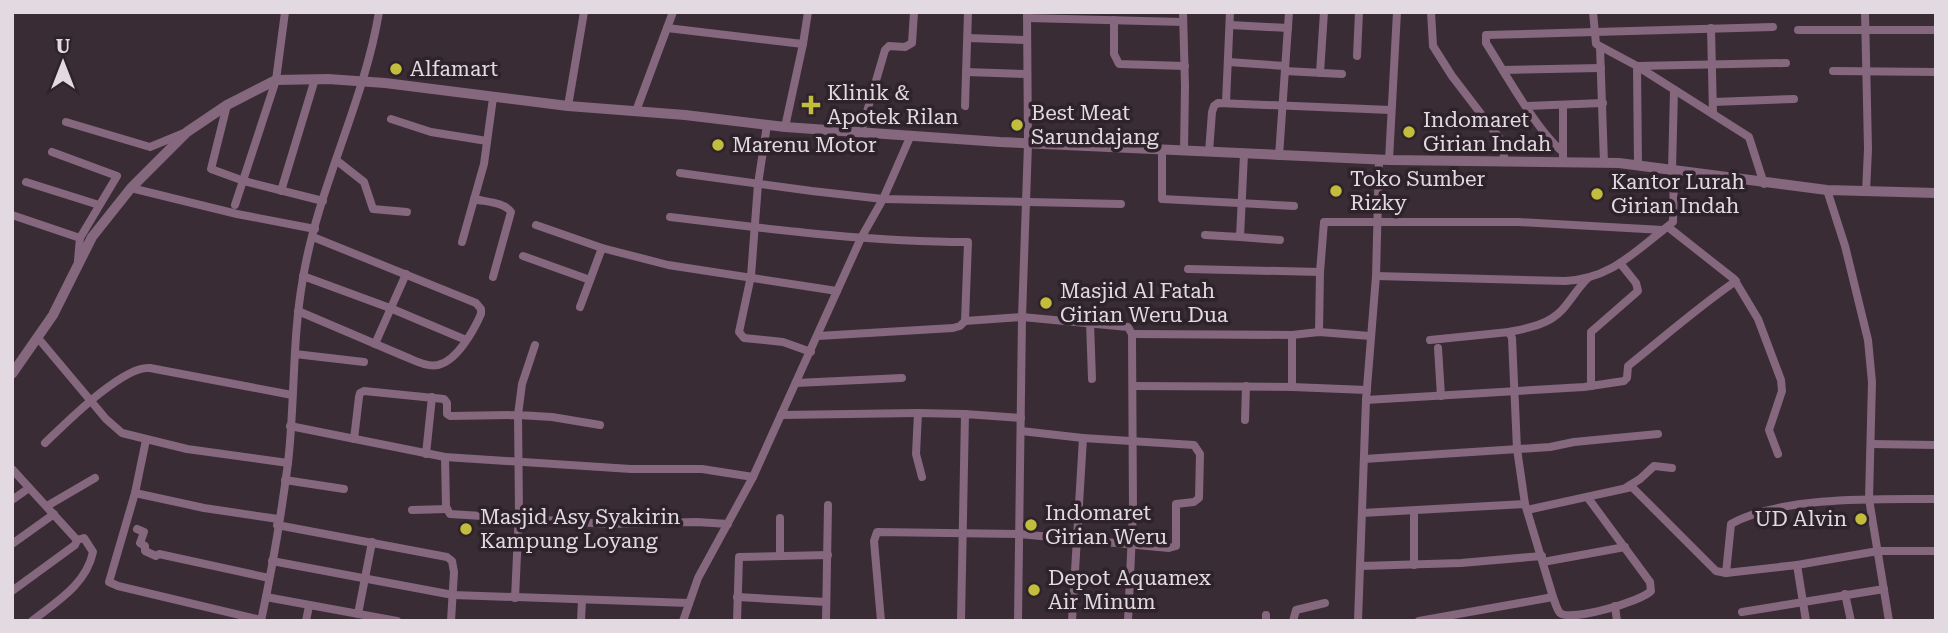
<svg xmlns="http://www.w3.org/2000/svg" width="1948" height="633" viewBox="0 0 1948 633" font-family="'Roboto Serif',serif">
  <rect width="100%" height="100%" fill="#392c35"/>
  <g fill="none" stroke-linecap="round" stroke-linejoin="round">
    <g stroke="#85677e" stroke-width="8">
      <path d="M1183,12L1185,86L1184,151"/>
      <path d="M1431,12L1433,46L1452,76L1501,140L1505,162"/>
      <path d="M1593,12L1596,44L1637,66L1749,137L1764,184"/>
      <path d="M1865,12L1868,149L1866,192"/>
      <path d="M1027,18L1183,22"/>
      <path d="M1114,20V54L1119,64L1185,66"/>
      <path d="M1230,25L1288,28"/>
      <path d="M667,28L803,44L808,12"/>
      <path d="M1711,28L1713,114"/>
      <path d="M1798,30H1936"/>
      <path d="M968,38L1026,40"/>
      <path d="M1600,47L1604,163"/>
      <path d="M1357,56L1359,12"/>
      <path d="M1228,62L1285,66"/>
      <path d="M1503,70L1601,68"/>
      <path d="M1285,71L1342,74"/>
      <path d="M1833,71L1936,72"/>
      <path d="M966,72L1027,74"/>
      <path d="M1320,73L1324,12"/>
      <path d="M1226,102L1230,12"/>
      <path d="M1713,102L1794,99"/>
      <path d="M227,105L211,169L244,181L323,201"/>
      <path d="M1563,105V152"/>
      <path d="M568,106L584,12"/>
      <path d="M965,106L968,12"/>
      <path d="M1527,106L1603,103"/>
      <path d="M636,111L673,12"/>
      <path d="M391,119L431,132L487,141"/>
      <path d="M66,122L150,147L184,133"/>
      <path d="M767,125L758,184L751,276L739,332L744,338L783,342L811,352"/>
      <path d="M785,127L803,44"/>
      <path d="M861,132L885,50L889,46L905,47L912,43L914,12"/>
      <path d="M1162,150V199L1294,206"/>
      <path d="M52,152L117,176L80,238L78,260"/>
      <path d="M1209,152L1212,112L1214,106L1218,103L1391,110"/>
      <path d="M1279,156L1289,12"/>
      <path d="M336,160L364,182L373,209L407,212"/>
      <path d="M1389,160L1397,12"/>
      <path d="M1563,162V152C1538,133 1504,71 1486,43V35L1773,27"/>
      <path d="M1638,166L1637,66L1786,63"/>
      <path d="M1672,170L1674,90"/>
      <path d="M680,173L812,191L883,199L1121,204"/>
      <path d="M26,182L99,205"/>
      <path d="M131,188L237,214L315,229"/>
      <path d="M1827,190L1845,246L1868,340L1872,382L1869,499L1889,621"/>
      <path d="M281,191L315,79"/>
      <path d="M474,199C486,202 504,202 511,212L493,277"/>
      <path d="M235,205L276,80L285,12"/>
      <path d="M12,215L80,238"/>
      <path d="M670,217C769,229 868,242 968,242L965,321"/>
      <path d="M536,225L602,248"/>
      <path d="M1668,227L1734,279L1758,319L1781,380L1782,391L1769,430L1778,454"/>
      <path d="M1205,235L1240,237L1244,154"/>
      <path d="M1240,237L1280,240"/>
      <path d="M462,242L484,164L493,98"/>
      <path d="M523,256L590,280"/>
      <path d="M1188,269L1320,272"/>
      <path d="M303,276L390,308L466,340"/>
      <path d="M1376,276L1565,281C1608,279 1630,256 1663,230"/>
      <path d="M580,307L602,248L668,265L837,291"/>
      <path d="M298,311L406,357C416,361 427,367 438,365C457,361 474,330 481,314V309L476,303L313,237"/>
      <path d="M1090,322L1092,379"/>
      <path d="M1319,332L1320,272L1324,222H1519L1663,230L1673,222L1674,170"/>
      <path d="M1509,332C1528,328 1548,325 1562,310C1571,300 1577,289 1587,279"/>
      <path d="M1132,334L1292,335L1319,332L1370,336"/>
      <path d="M818,336L953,328L960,326L965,321L1022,317L1128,327L1132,334L1133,511L1128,621"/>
      <path d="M38,338L106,419L122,433L187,449L288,463"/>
      <path d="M1430,340L1509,332L1512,338L1517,449L1525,504L1553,597C1555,602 1557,610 1560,613C1571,622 1642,601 1651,591L1650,582L1588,498"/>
      <path d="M375,344L406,274"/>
      <path d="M535,345L522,384L518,415L552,417L600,425"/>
      <path d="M1438,348L1441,396"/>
      <path d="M295,354L364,362"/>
      <path d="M796,383L902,378"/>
      <path d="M1133,386L1292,387L1367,390"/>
      <path d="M1591,386V332L1638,291L1636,283L1620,263"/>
      <path d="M1292,387V335"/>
      <path d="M1366,400L1584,387L1624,381L1627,378L1628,366C1663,338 1698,307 1736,281"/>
      <path d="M781,415L918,413"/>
      <path d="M1245,420L1246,386"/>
      <path d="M290,426L445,457L631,469H702L753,477"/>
      <path d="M354,439L359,397L360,393L364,391L444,399L447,403V414L450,416L518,415L519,512L515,598"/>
      <path d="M146,440L135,493L109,582L118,586L261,620"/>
      <path d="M45,443C65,424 123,365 150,368L292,395"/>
      <path d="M1871,444L1936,445"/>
      <path d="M426,454L432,397"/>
      <path d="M445,457L446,507L450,514L608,524L697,522L728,524"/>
      <path d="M1364,459L1550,447L1574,442L1658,434"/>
      <path d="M12,469L77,540L75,545L12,591"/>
      <path d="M922,477L916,454L918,413L965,414"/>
      <path d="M285,480L344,489"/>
      <path d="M1627,487L1640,479L1654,466L1672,468"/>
      <path d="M135,493L204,508L278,519"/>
      <path d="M12,500L29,488"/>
      <path d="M47,506L95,478"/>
      <path d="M412,510L447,509"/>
      <path d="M1527,510L1632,487L1716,571L1726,573L1797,565L1878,551H1936"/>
      <path d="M1414,511V565"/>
      <path d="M1362,513L1525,504"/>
      <path d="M780,518V556"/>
      <path d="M277,525L447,557L452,561L454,572L451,621"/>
      <path d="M137,529L144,532L140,543L145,546V551L156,556L159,554L269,578"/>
      <path d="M12,544L54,514"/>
      <path d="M272,561L453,595L689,603"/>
      <path d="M1543,562L1625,547"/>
      <path d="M1797,565L1806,621"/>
      <path d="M1361,566L1461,563L1542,556"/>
      <path d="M1726,573L1731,524C1781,496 1878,499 1936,499"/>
      <path d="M1845,594L1851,621"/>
      <path d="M266,597L397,621"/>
      <path d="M737,597L826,602"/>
      <path d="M1615,606L1617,621"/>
      <path d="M1742,612L1884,589"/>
      <path d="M358,614L372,542"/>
      <path d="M1266,615V621"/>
      <path d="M32,621C56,602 86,585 93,552L84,538L77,540"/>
      <path d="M261,621C272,570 281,516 288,463C295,402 292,339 303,278C318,187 364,103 379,12"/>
      <path d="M306,621L309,606"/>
      <path d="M581,621L582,601"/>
      <path d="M683,621L698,578L753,477L861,238L883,199L911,135"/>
      <path d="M737,621L739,557L828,555"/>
      <path d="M826,621L828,505"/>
      <path d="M881,621L874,541L877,532L1019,534L1169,548L1176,546V504L1194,502L1199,498L1200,454L1194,445L1083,438L1021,431"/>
      <path d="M961,621L965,414L1021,418"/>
      <path d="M1018,621L1022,317L1028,144L1027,12"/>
      <path d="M1072,621L1083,438"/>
      <path d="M1293,621L1296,610L1325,603"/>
      <path d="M1358,621L1366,400L1376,276L1379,160"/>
      <path d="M1419,621L1553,597"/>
    </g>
    <path stroke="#85677e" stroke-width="10" d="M12,374L53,315L92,237L131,188L187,132L227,105L276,80L328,79L385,83L568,106L685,115L785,127L1000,142L1389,160L1619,163L1827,190L1936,193"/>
  </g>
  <g fill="#c3bd3e" stroke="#2e222b" stroke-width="2.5">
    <circle cx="396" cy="69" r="7"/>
    <path d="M807.5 94.5h7v7h7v7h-7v7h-7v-7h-7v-7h7z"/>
    <circle cx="1017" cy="125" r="7"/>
    <circle cx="1409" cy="132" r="7"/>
    <circle cx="718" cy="145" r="7"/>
    <circle cx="1336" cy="191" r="7"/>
    <circle cx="1597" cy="194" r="7"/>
    <circle cx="1046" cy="303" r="7"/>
    <circle cx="1861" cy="519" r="7"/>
    <circle cx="1031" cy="525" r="7"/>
    <circle cx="466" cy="529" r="7"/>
    <circle cx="1034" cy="590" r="7"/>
  </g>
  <g text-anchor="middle" stroke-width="7" stroke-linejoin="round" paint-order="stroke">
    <g font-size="21" fill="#e2dae0" stroke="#2e222b" text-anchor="start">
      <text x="410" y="76">Alfamart</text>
      <text x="827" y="100">Klinik &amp;<tspan x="827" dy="24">Apotek Rilan</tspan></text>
      <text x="1031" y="120">Best Meat<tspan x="1031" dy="24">Sarundajang</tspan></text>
      <text x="1423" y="127">Indomaret<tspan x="1423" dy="24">Girian Indah</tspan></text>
      <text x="732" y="152">Marenu Motor</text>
      <text x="1350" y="186">Toko Sumber<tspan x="1350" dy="24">Rizky</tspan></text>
      <text x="1611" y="189">Kantor Lurah<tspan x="1611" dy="24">Girian Indah</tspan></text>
      <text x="1060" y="298">Masjid Al Fatah<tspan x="1060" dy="24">Girian Weru Dua</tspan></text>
      <text x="1045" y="520">Indomaret<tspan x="1045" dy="24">Girian Weru</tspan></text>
      <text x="480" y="524">Masjid Asy Syakirin<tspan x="480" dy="24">Kampung Loyang</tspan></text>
      <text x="1847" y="526" text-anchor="end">UD Alvin</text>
      <text x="1048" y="585">Depot Aquamex<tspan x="1048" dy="24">Air Minum</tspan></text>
    </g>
  </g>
  <rect width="1948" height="633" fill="none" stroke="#e2dae0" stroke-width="28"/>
  <g transform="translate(63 63)" stroke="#2e222b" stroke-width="5" paint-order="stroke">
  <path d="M0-5L12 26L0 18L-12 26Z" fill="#e2dae0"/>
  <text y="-10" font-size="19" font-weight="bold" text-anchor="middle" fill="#e2dae0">U</text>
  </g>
</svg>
